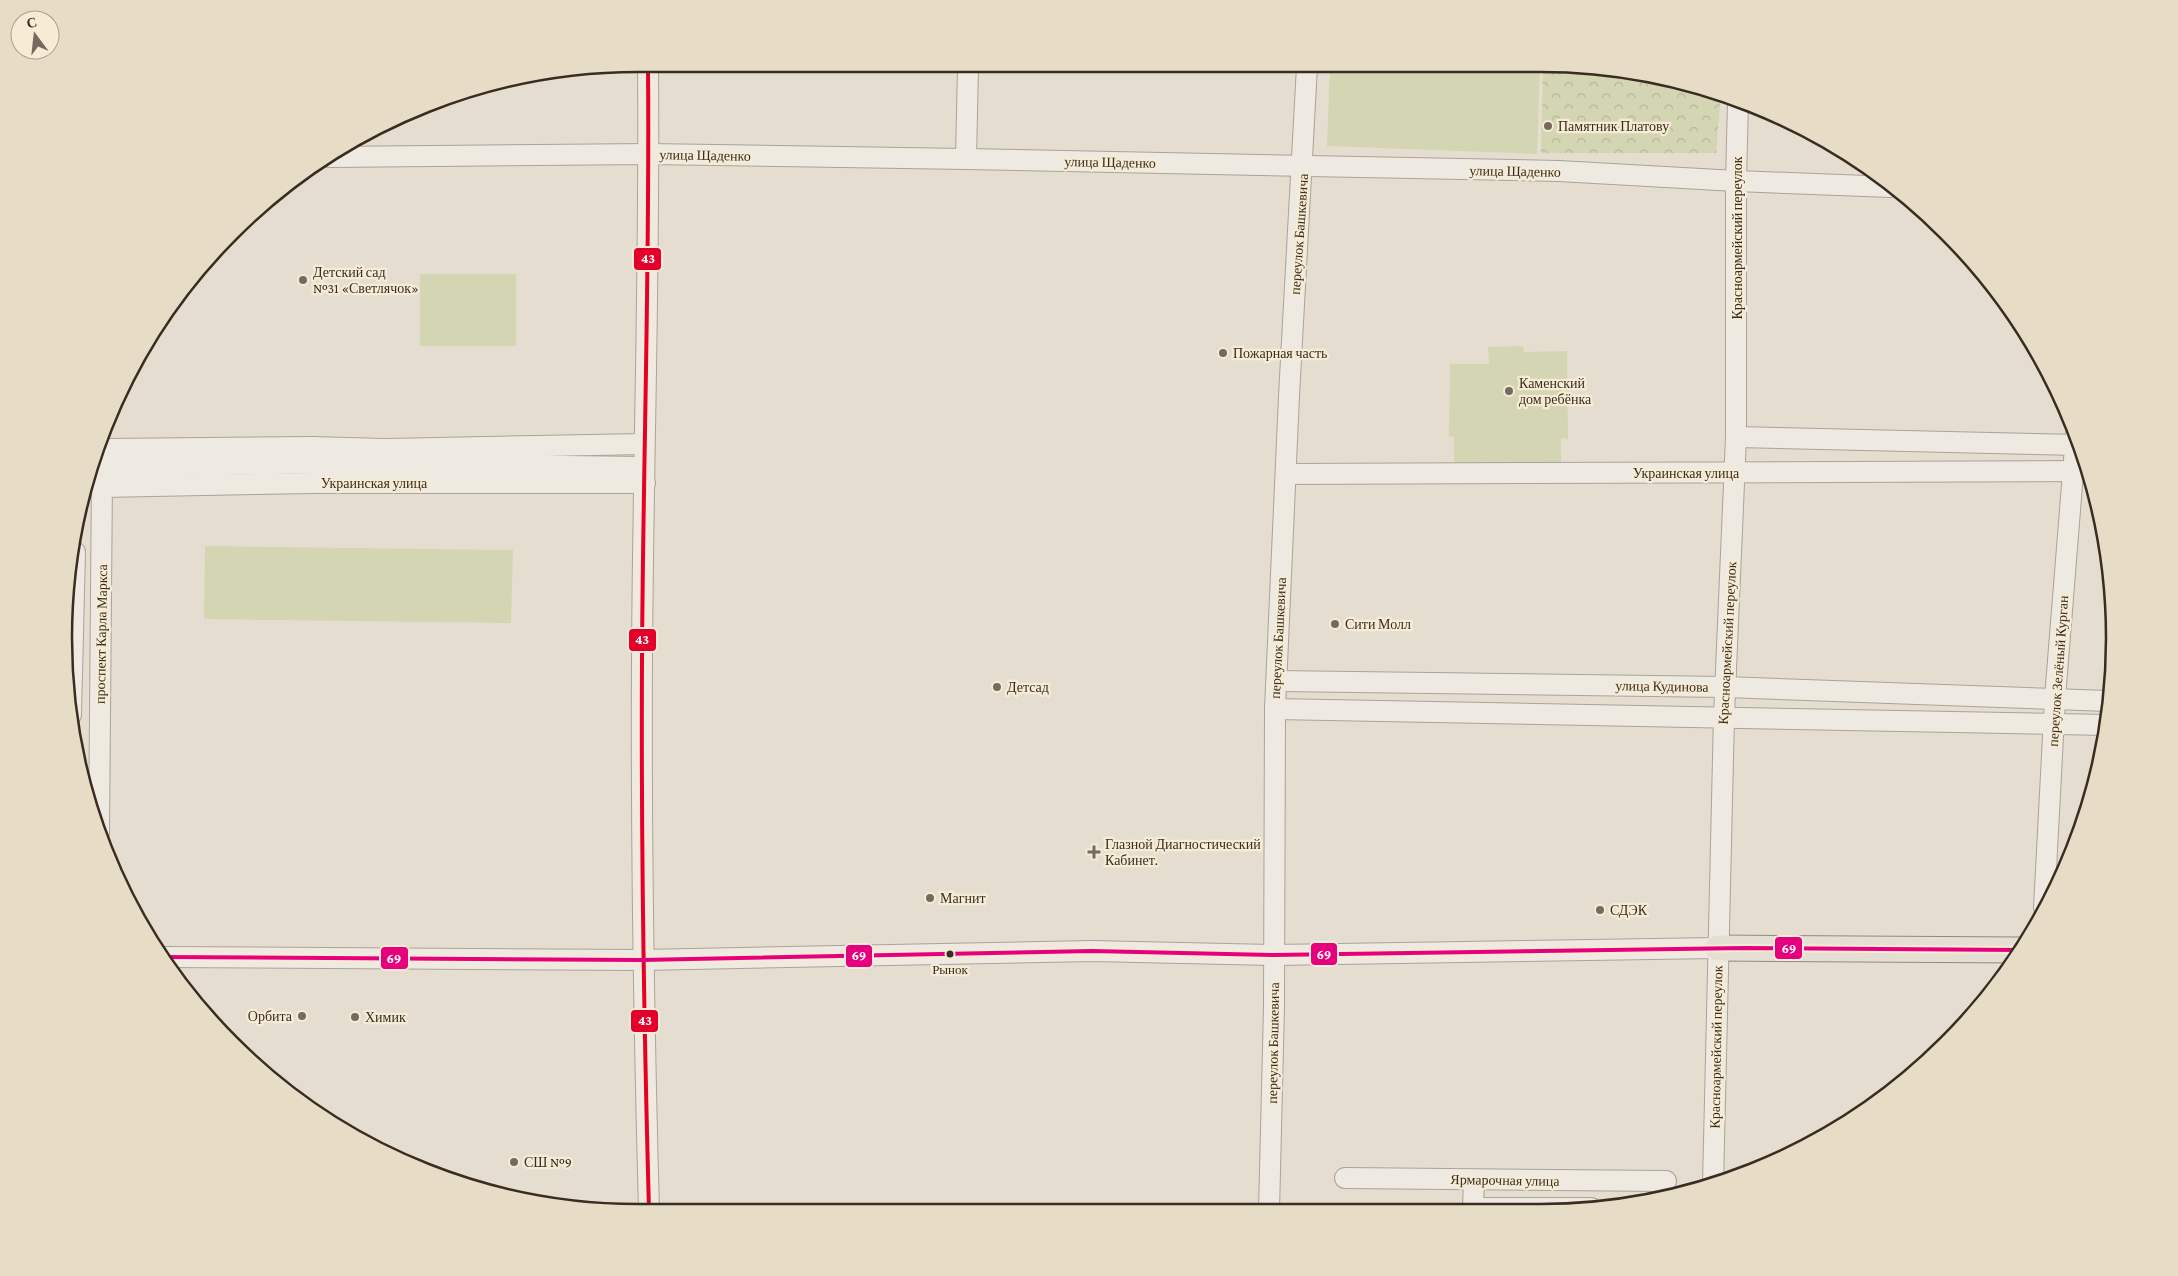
<svg xmlns="http://www.w3.org/2000/svg" width="2178" height="1276" viewBox="0 0 2178 1276" font-family="'Crimson Pro',serif">
  <defs>
    <pattern id="park-crowns" width="20" height="18" patternUnits="userSpaceOnUse" patternTransform="scale(1.25)"><rect width="20" height="18" fill="#d4d5b2"/><path d="M2 6a3 3 0 1 1 6 0M12 15a3 3 0 1 1 6 0" fill="none" stroke="#b7b799"/></pattern>
  </defs>
  <rect width="100%" height="100%" fill="#e5ded0"/>
  <g fill="#d4d5b2">
    <path d="M1540,65L1537,154L1327,146L1330,66Z"/>
    <rect x="420" y="274" width="96" height="72"/>
    <path d="M1523,346L1524,352L1567,351L1568,439L1561,438V466L1454,467V437L1449,436L1450,364H1489L1488,347Z"/>
    <path d="M205,546L513,550L511,623L204,619Z"/>
  </g>
  <path fill="url(#park-crowns)" d="M1543,65H1578L1721,94L1716,153H1541Z"/>
  <g fill="none" stroke-linecap="round" stroke-linejoin="round">
    <g stroke="#aba398" stroke-width="22">
      <g id="minor">
        <path d="M648,68C650,266 643,463 642,660C641,844 644,1027 649,1211"/>
        <path d="M329,157L649,154L966,159L1559,171L1736,181L1891,187"/>
        <path d="M966,159L968,67"/>
        <path d="M1736,437L2079,445"/>
        <path d="M104,449L313,447L385,449L644,444"/>
        <path d="M90,470L102,468L312,463L644,467"/>
        <path d="M1286,474L2087,471"/>
        <path d="M102,487L313,483H645"/>
        <path d="M1277,681L1725,687L2108,701"/>
        <path d="M1275,709L2106,725"/>
        <path d="M71,715L75,552"/>
        <path d="M99,833L102,475"/>
        <path d="M2044,908L2055,698L2076,435"/>
        <path d="M162,957L642,960L1092,951L1274,955L1718,948"/>
        <path d="M1345,1178L1666,1181"/>
        <path d="M1474,1180L1473,1208H1591"/>
        <path d="M1713,1184L1724,716L1736,437V181L1738,101"/>
        <path d="M1269,1211L1274,1007L1275,709L1289,396L1307,66"/>
      </g>
    </g>
    <g stroke="#90897f" stroke-width="27">
      <path id="major" d="M1718,948L2021,950"/>
    </g>
    <use href="#minor" stroke="#eee9e1" stroke-width="20"/>
    <use href="#major" stroke="#e5dfd3" stroke-width="25"/>
    <g stroke="#f6ecd6" stroke-width="8">
      <path id="bus-1" d="M648,68C650,266 643,463 642,660C641,844 644,1027 649,1211"/>
    </g>
    <g stroke="#f6ecd6" stroke-width="8">
      <path id="bus-2" d="M162,957L642,960L1092,951L1274,955L1745,948L2021,950"/>
    </g>
    <use href="#bus-1" stroke="#e4002b" stroke-width="4"/>
    <use href="#bus-2" stroke="#e5007d" stroke-width="4"/>
  </g>
  <g fill="#766a5e" stroke="#f6ecd6" stroke-width="2">
    <circle cx="1548" cy="126" r="5"/>
    <circle cx="303" cy="280" r="5"/>
    <circle cx="1223" cy="353" r="5"/>
    <circle cx="1509" cy="391" r="5"/>
    <circle cx="1335" cy="624" r="5"/>
    <circle cx="997" cy="687" r="5"/>
    <path d="M1091.5 844.5h5v5h5v5h-5v5h-5v-5h-5v-5h5z"/>
    <circle cx="930" cy="898" r="5"/>
    <circle cx="1600" cy="910" r="5"/>
    <circle cx="302" cy="1016" r="5"/>
    <circle cx="355" cy="1017" r="5"/>
    <circle cx="514" cy="1162" r="5"/>
  </g>
  <circle fill="#3a2c20" stroke="#f6ecd6" stroke-width="2" cx="950" cy="954" r="4.5"/>
  <g text-anchor="middle" stroke-width="4.5" stroke-linejoin="round" paint-order="stroke">
    <g font-size="13" fill="#3a2c20" stroke="#f6ecd6">
      <text x="950" y="974">Рынок</text>
    </g>
    <g font-size="14" fill="#3a2c20" stroke="#f6ecd6" text-anchor="start">
      <text x="1558" y="131">Памятник Платову</text>
      <text x="313" y="277">Детский сад<tspan x="313" dy="16">№31 «Светлячок»</tspan></text>
      <text x="1233" y="358">Пожарная часть</text>
      <text x="1519" y="388">Каменский<tspan x="1519" dy="16">дом ребёнка</tspan></text>
      <text x="1345" y="629">Сити Молл</text>
      <text x="1007" y="692">Детсад</text>
      <text x="1105" y="849">Глазной Диагностический<tspan x="1105" dy="16">Кабинет.</tspan></text>
      <text x="940" y="903">Магнит</text>
      <text x="1610" y="915">СДЭК</text>
      <text x="292" y="1021" text-anchor="end">Орбита</text>
      <text x="365" y="1022">Химик</text>
      <text x="524" y="1167">СШ №9</text>
    </g>
    <g font-size="14" fill="#3a2c20" stroke="#f6ecd6">
      <text transform="translate(705 155) rotate(1)" y="5">улица Щаденко</text>
      <text transform="translate(1110 162) rotate(1)" y="5">улица Щаденко</text>
      <text transform="translate(1515 171) rotate(1)" y="5">улица Щаденко</text>
      <text transform="translate(1299 234) rotate(-86)" y="5">переулок Башкевича</text>
      <text transform="translate(1737 238) rotate(-90)" y="5">Красноармейский переулок</text>
      <text x="1686" y="478">Украинская улица</text>
      <text x="374" y="488">Украинская улица</text>
      <text transform="translate(101 634) rotate(-89)" y="5">проспект Карла Маркса</text>
      <text transform="translate(1278 638) rotate(-87)" y="5">переулок Башкевича</text>
      <text transform="translate(1727 643) rotate(-87)" y="5">Красноармейский переулок</text>
      <text transform="translate(2058 671) rotate(-86)" y="5">переулок Зелёный Курган</text>
      <text transform="translate(1662 686) rotate(1)" y="5">улица Кудинова</text>
      <text transform="translate(1273 1043) rotate(-89)" y="5">переулок Башкевича</text>
      <text transform="translate(1716 1047) rotate(-89)" y="5">Красноармейский переулок</text>
      <text transform="translate(1505 1180) rotate(1)" y="5">Ярмарочная улица</text>
    </g>
  </g>
  <path d="M0 0H2178V1276H0ZM638 72H1540A566 566 0 0 1 2106 638V638A566 566 0 0 1 1540 1204H638A566 566 0 0 1 72 638V638A566 566 0 0 1 638 72Z" fill="#e7ddc7" fill-rule="evenodd"/>
  <path fill="none" stroke="#3a2c20" stroke-width="2.5" d="M638 72H1540A566 566 0 0 1 2106 638V638A566 566 0 0 1 1540 1204H638A566 566 0 0 1 72 638V638A566 566 0 0 1 638 72Z"/>
  <g stroke="#f6ecd6" stroke-width="2">
    <rect x="633" y="247" width="29" height="24" rx="5" fill="#e4002b"/>
    <rect x="628" y="628" width="29" height="24" rx="5" fill="#e4002b"/>
    <rect x="1774" y="936" width="29" height="24" rx="5" fill="#e5007d"/>
    <rect x="1310" y="942" width="28" height="24" rx="5" fill="#e5007d"/>
    <rect x="845" y="944" width="28" height="24" rx="5" fill="#e5007d"/>
    <rect x="380" y="946" width="29" height="24" rx="5" fill="#e5007d"/>
    <rect x="630" y="1009" width="29" height="24" rx="5" fill="#e4002b"/>
  </g>
  <g font-size="14" text-anchor="middle" font-weight="bold" fill="#fff">
    <text x="648" y="263">43</text>
    <text x="642" y="644">43</text>
    <text x="1789" y="953">69</text>
    <text x="1324" y="959">69</text>
    <text x="859" y="960">69</text>
    <text x="394" y="963">69</text>
    <text x="645" y="1025">43</text>
  </g>
  <g transform="translate(35 35) rotate(345)"><circle r="24" fill="#f6ecd6" stroke="#ab9f8d"/>
  <path d="M0-4L9 19L0 12L-9 19Z" fill="#766a5e"/>
  <text y="-8" font-size="14" font-weight="bold" text-anchor="middle" fill="#3a2c20">С</text>
  </g>
</svg>
